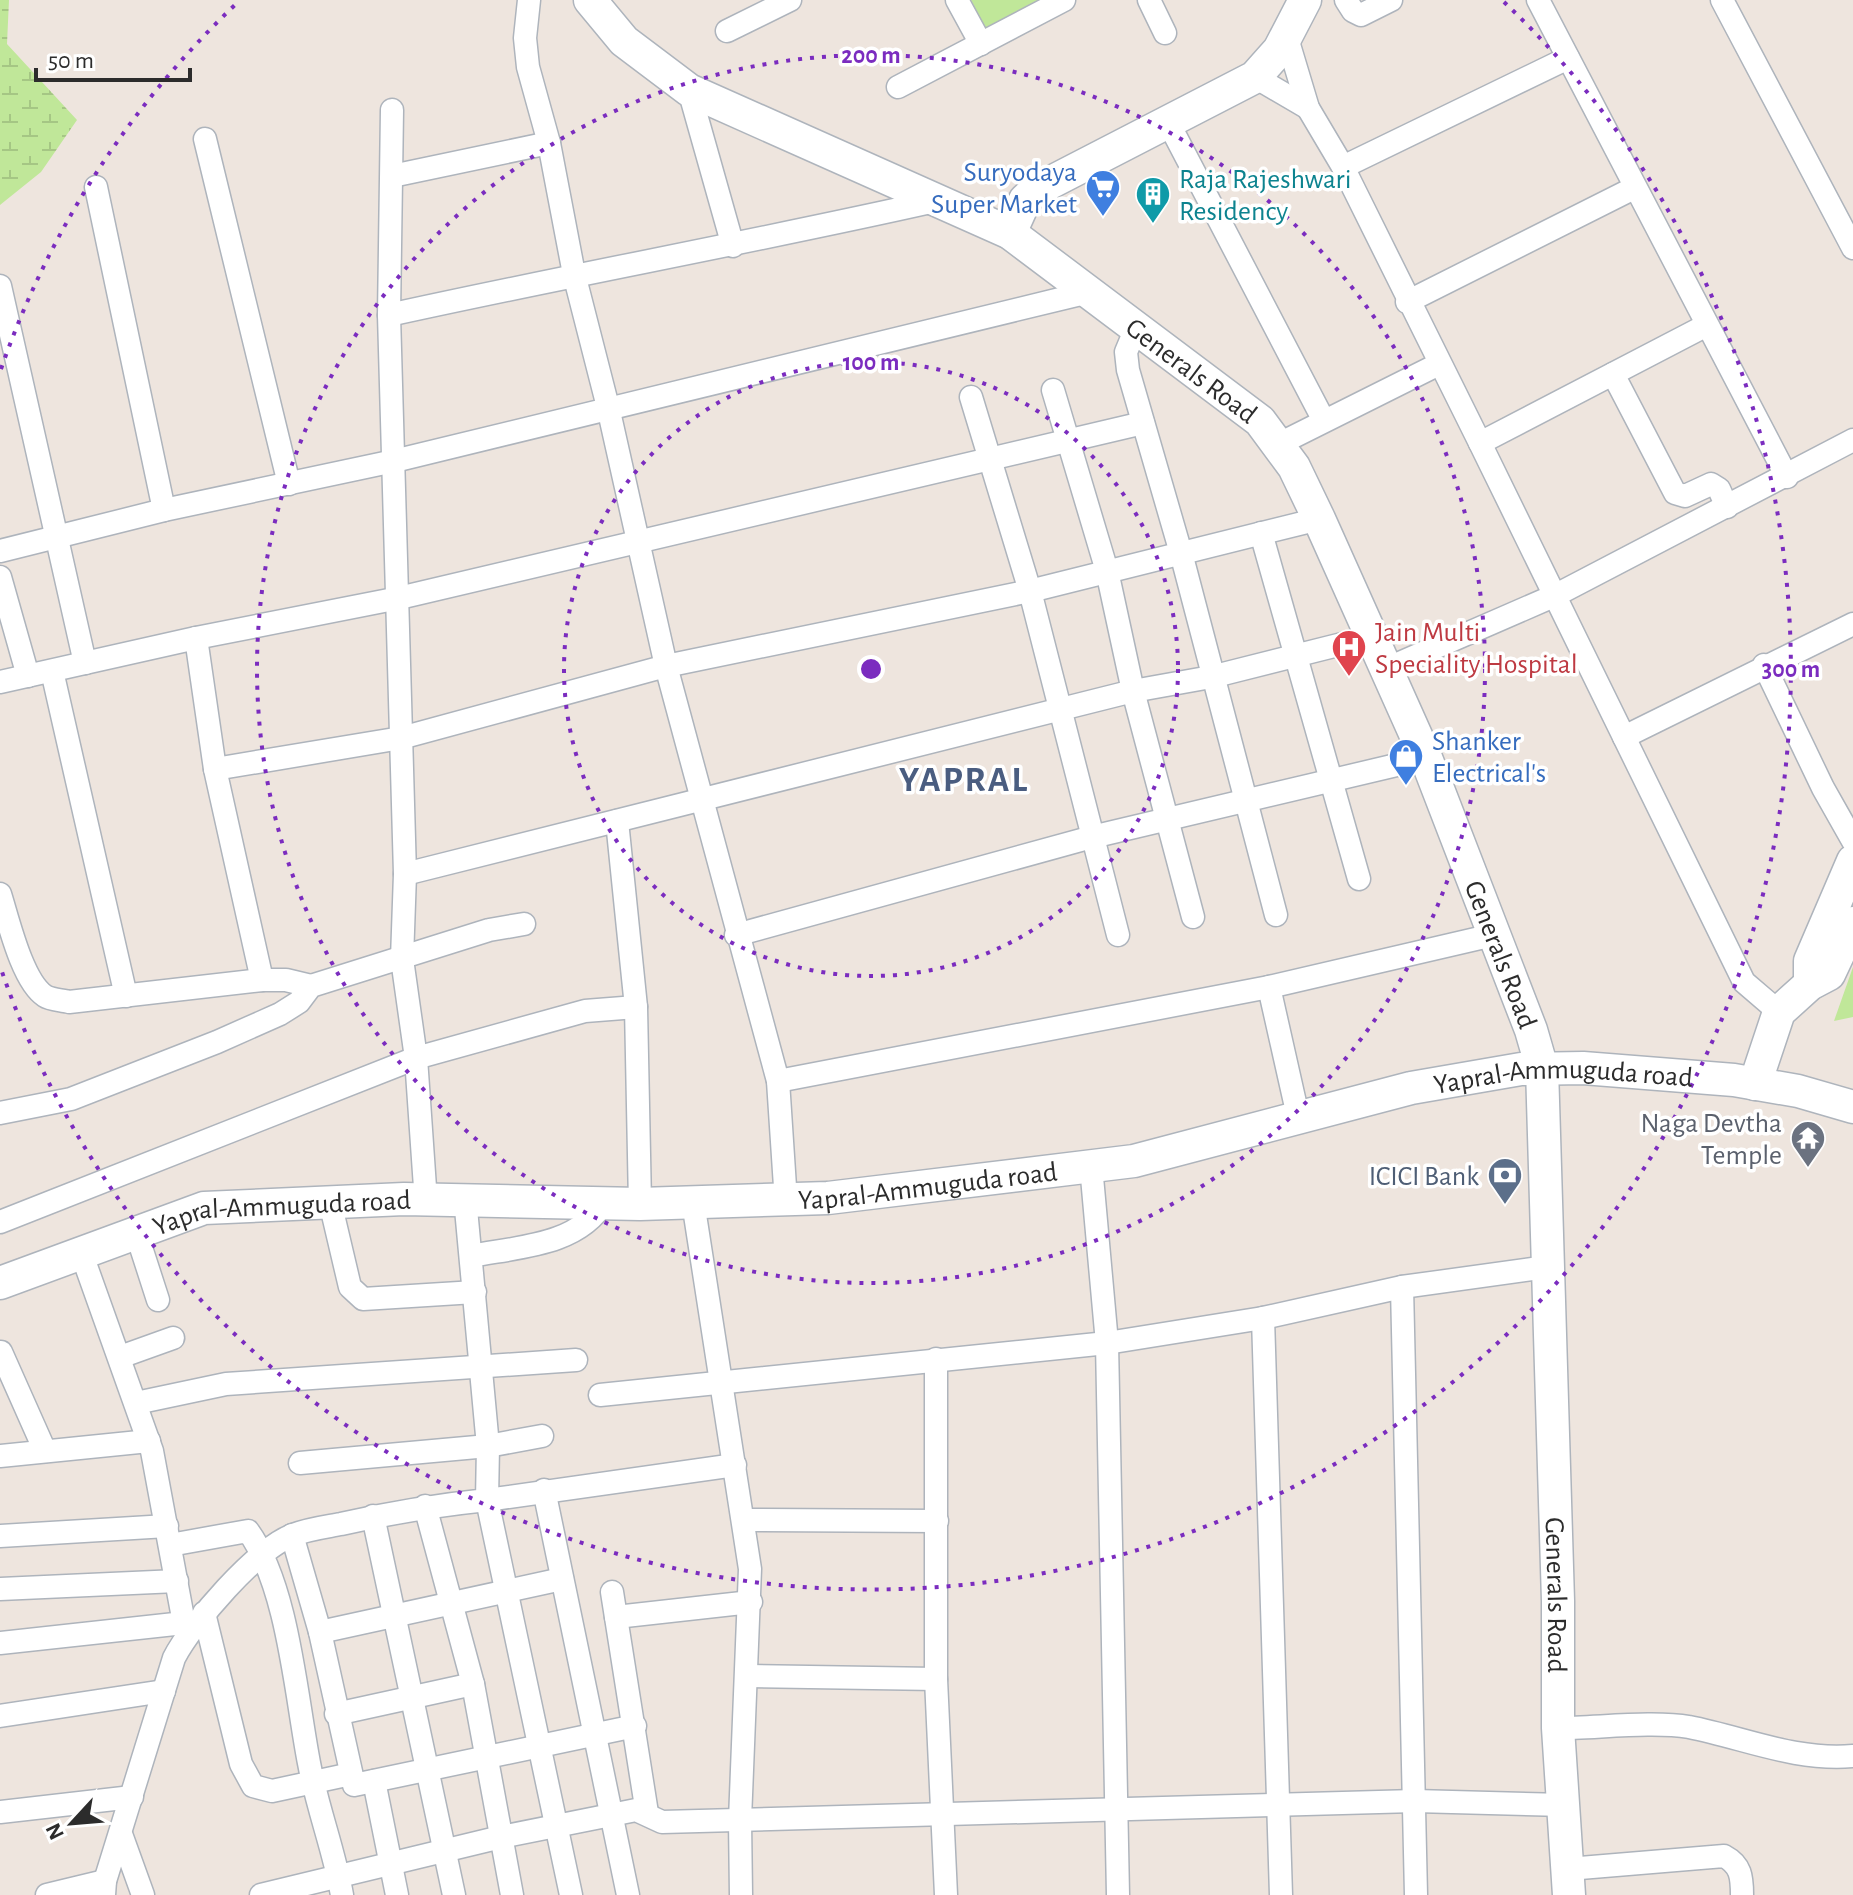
<svg xmlns="http://www.w3.org/2000/svg" width="1853" height="1895" viewBox="0 0 1853 1895" font-family="'Alegreya Sans',sans-serif">
  <defs>
    <pattern id="wetland-marsh" width="20" height="14" patternUnits="userSpaceOnUse" patternTransform="scale(2)"><rect width="20" height="14" fill="#c0e799"/><path d="M1 5h8M5 5V1M11 12h8M15 12V8" fill="none" stroke="#a5c684"/></pattern>
  </defs>
  <rect width="100%" height="100%" fill="#eee5de"/>
  <g fill="#c0e799">
    <path d="M971,0H1048L985,29Z"/>
    <path d="M1853,967V1017L1834,1021Z"/>
  </g>
  <path fill="url(#wetland-marsh)" d="M0,0H9L7,44L77,120L41,172L0,205Z"/>
  <g fill="none" stroke-linecap="round" stroke-linejoin="round">
    <g stroke="#aeb4bc" stroke-width="25">
      <g id="street">
        <path d="M529,0L525,38L528,67L549,143L574,274L608,407L666,666L778,1081L786,1202"/>
        <path d="M957,0L981,44"/>
        <path d="M1149,0L1165,33"/>
        <path d="M1346,0L1353,11L1361,15L1391,0"/>
        <path d="M1538,0L1787,477"/>
        <path d="M1722,0L1853,248"/>
        <path d="M727,31L790,0"/>
        <path d="M1287,38L1308,108L1343,167L1480,443L1744,982L1779,1012"/>
        <path d="M1255,77L1308,108"/>
        <path d="M898,87L1064,0"/>
        <path d="M689,90L733,246"/>
        <path d="M392,110L389,315L405,874L402,959L416,1058L426,1202"/>
        <path d="M1168,122L1323,419"/>
        <path d="M205,139L289,484"/>
        <path d="M1343,167L1568,58"/>
        <path d="M392,176L549,143"/>
        <path d="M96,187L164,510"/>
        <path d="M0,286L85,663"/>
        <path d="M1407,302L1634,188"/>
        <path d="M389,315C570,275 753,242 935,201"/>
        <path d="M1136,328L1126,352L1128,370L1181,553L1276,915"/>
        <path d="M1613,374L1675,493L1685,496L1711,484L1719,489L1727,507"/>
        <path d="M1053,390L1107,571L1133,691L1193,917"/>
        <path d="M971,397L1030,591L1118,935"/>
        <path d="M1480,443L1705,326"/>
        <path d="M1277,445L1439,364"/>
        <path d="M1261,533L1359,879"/>
        <path d="M0,551L164,510L394,461L1089,292"/>
        <path d="M0,577L28,676"/>
        <path d="M196,638L215,769L262,980"/>
        <path d="M1764,665L1823,788L1853,841"/>
        <path d="M1386,669L1556,595L1853,440"/>
        <path d="M52,671L126,996"/>
        <path d="M0,682L196,638L399,598L1143,423"/>
        <path d="M1624,737L1853,624"/>
        <path d="M215,769L401,738L666,666L1030,591L1319,519"/>
        <path d="M617,821L636,1007L640,1204"/>
        <path d="M405,874L1133,691L1211,677L1370,637"/>
        <path d="M0,894C8,919 22,981 45,996C51,1000 63,1000 69,1002L262,980H286L311,986"/>
        <path d="M736,935L1092,837L1426,758"/>
        <path d="M1269,987L1298,1116"/>
        <path d="M778,1081L1269,987L1493,935"/>
        <path d="M0,1113L71,1099L217,1042L280,1014L299,1002L311,986L489,930L524,924"/>
        <path d="M1091,1166L1107,1343L1118,1895"/>
        <path d="M330,1202L350,1287L363,1299L475,1292"/>
        <path d="M693,1202L750,1569L740,1820L741,1895"/>
        <path d="M0,1222L416,1058L585,1011L636,1007"/>
        <path d="M137,1235L158,1300"/>
        <path d="M81,1252L152,1451L186,1634"/>
        <path d="M471,1256C517,1247 578,1246 604,1202"/>
        <path d="M1402,1287L1416,1895"/>
        <path d="M1263,1318L1281,1895"/>
        <path d="M1,1352L45,1451"/>
        <path d="M120,1357L173,1338"/>
        <path d="M936,1359V1679L946,1895"/>
        <path d="M600,1395L1107,1343L1263,1318L1402,1287L1547,1267"/>
        <path d="M136,1403L226,1384L576,1360"/>
        <path d="M0,1456L149,1441"/>
        <path d="M300,1463L488,1446L542,1436"/>
        <path d="M544,1490L628,1895"/>
        <path d="M425,1506L473,1684L512,1895"/>
        <path d="M373,1516L454,1895"/>
        <path d="M744,1520L937,1521"/>
        <path d="M292,1535L320,1632L354,1785L635,1726"/>
        <path d="M0,1536L167,1526"/>
        <path d="M170,1545L248,1531C288,1586 296,1696 309,1763C317,1807 334,1850 342,1895"/>
        <path d="M0,1589L177,1581"/>
        <path d="M612,1592L647,1813"/>
        <path d="M204,1613L241,1764L253,1786L272,1791L351,1774"/>
        <path d="M616,1617L751,1602"/>
        <path d="M320,1632L562,1579"/>
        <path d="M0,1643L184,1623"/>
        <path d="M747,1676L936,1679"/>
        <path d="M336,1714L473,1684"/>
        <path d="M0,1716L164,1691"/>
        <path d="M1558,1728C1596,1728 1653,1721 1689,1727C1745,1738 1795,1761 1853,1756"/>
        <path d="M374,1781L397,1895"/>
        <path d="M0,1812L132,1797"/>
        <path d="M121,1834L143,1895"/>
        <path d="M1568,1869L1724,1856C1741,1865 1742,1877 1742,1895"/>
        <path d="M47,1895L105,1881"/>
        <path d="M104,1895L105,1881L174,1658C192,1623 256,1549 293,1535C308,1529 325,1527 341,1524C390,1513 438,1505 487,1500L488,1446L465,1198"/>
        <path d="M261,1895L501,1837L636,1810L662,1822L1415,1801L1565,1805"/>
        <path d="M571,1895L487,1500L735,1465"/>
      </g>
    </g>
    <g stroke="#aeb4bc" stroke-width="35">
      <g id="secondary">
        <path id="s1" d="M590,0L624,41L689,90L1010,233L1260,421L1294,467L1319,519L1426,758L1531,1030L1542,1068L1558,1601V1728L1569,1895"/>
        <path d="M1010,233L1025,200L1036,190L1255,77L1279,50L1305,0"/>
        <path d="M1810,984V961L1853,861"/>
        <path d="M1755,1084L1779,1012L1810,984L1829,974L1853,923"/>
        <path id="s2" d="M0,1283L204,1208L404,1199L640,1204L828,1198L1134,1161L1411,1088L1521,1069L1583,1068L1734,1080L1798,1091L1853,1107"/>
      </g>
    </g>
    <use href="#street" stroke="#fff" stroke-width="22"/>
    <use href="#secondary" stroke="#fff" stroke-width="32"/>
  </g>
  <g fill="none" stroke="#7b2cbf" stroke-width="4" stroke-dasharray="4 8">
    <circle cx="871" cy="669" r="307"/>
    <circle cx="871" cy="669" r="614"/>
    <path d="M1 369A920 920 0 0 1 238 2M1504 2A920 920 0 1 1 1 969"/>
  </g>
  <defs>
    <g id="supermarket-pin" transform="scale(1.8)"><path d="M0 17L-7.5 6A9.5 9.5 0 1 1 7.5 6Z" fill="#3f7fe0" stroke="#fff"/><path d="M-6-5.5h2.5l.6 2H6L4.5 2H-2.5L-4.4-4H-6ZM-1.5 3.2a1.3 1.3 0 1 0 .1 0ZM3 3.2a1.3 1.3 0 1 0 .1 0Z" fill="#fff"/></g>
    <g id="building-pin" transform="scale(1.8)"><path d="M0 17L-7.5 6A9.5 9.5 0 1 1 7.5 6Z" fill="#0f9aa8" stroke="#fff"/><path d="M-4-6H4V6H1V3H-1V6H-4ZM-2.5-4.3h1.7v1.8h-1.7ZM.8-4.3h1.7v1.8H.8ZM-2.5-1h1.7V.8h-1.7ZM.8-1h1.7V.8H.8Z" fill="#fff"/></g>
    <g id="hospital-pin" transform="scale(1.8)"><path d="M0 17L-7.5 6A9.5 9.5 0 1 1 7.5 6Z" fill="#e0444e" stroke="#fff"/><path d="M-5-5h3v3.5h4V-5h3V5h-3V1.5h-4V5h-3Z" fill="#fff"/></g>
    <g id="shop-pin" transform="scale(1.8)"><path d="M0 17L-7.5 6A9.5 9.5 0 1 1 7.5 6Z" fill="#3f7fe0" stroke="#fff"/><path d="M-5-2.5h2.3a2.7 3.5 0 0 1 5.4 0H5L5.5 6h-11ZM-1.5-2.5h3a1.5 2.3 0 0 0-3 0Z" fill="#fff"/></g>
    <g id="temple-pin" transform="scale(1.8)"><path d="M0 17L-7.5 6A9.5 9.5 0 1 1 7.5 6Z" fill="#6b7280" stroke="#fff"/><path d="M0-6L5-2H3V0L6.5 2.5H4V6H1.5V3h-3V6H-4V2.5H-6.5L-3 0V-2H-5Z" fill="#fff"/></g>
    <g id="bank-pin" transform="scale(1.8)"><path d="M0 17L-7.5 6A9.5 9.5 0 1 1 7.5 6Z" fill="#5c6f8a" stroke="#fff"/><path d="M-6-4H6V4H-6ZM0-2.3a2.3 2.3 0 1 0 0 4.6a2.3 2.3 0 1 0 0-4.6Z" fill="#fff"/></g>
  </defs>
  <g fill-rule="evenodd">
    <use href="#supermarket-pin" x="1103" y="187"/>
    <use href="#building-pin" x="1153" y="194"/>
    <use href="#hospital-pin" x="1349" y="647"/>
    <use href="#shop-pin" x="1406" y="756"/>
    <use href="#temple-pin" x="1808" y="1138"/>
    <use href="#bank-pin" x="1505" y="1175"/>
  </g>
  <g text-anchor="middle" stroke-width="7" stroke-linejoin="round" paint-order="stroke">
    <g font-size="28" fill="#366cbe" stroke="#fff" text-anchor="end">
      <text x="1077" y="181">Suryodaya<tspan x="1077" dy="32">Super Market</tspan></text>
      <text x="1432" y="750" text-anchor="start">Shanker<tspan x="1432" dy="32">Electrical's</tspan></text>
    </g>
    <g font-size="28" fill="#0d838f" stroke="#fff" text-anchor="start">
      <text x="1179" y="188">Raja Rajeshwari<tspan x="1179" dy="32">Residency</tspan></text>
    </g>
    <g font-size="28" fill="#2c2c2c" stroke="#fff">
      <text dy="10" stroke="none"><textPath href="#s1" startOffset="714">Generals Road</textPath></text>
      <text dy="10" stroke="none"><textPath href="#s1" startOffset="1386">Generals Road</textPath></text>
      <text dy="10" stroke="none"><textPath href="#s2" startOffset="1590">Yapral-Ammuguda road</textPath></text>
      <text dy="10" stroke="none"><textPath href="#s2" startOffset="942">Yapral-Ammuguda road</textPath></text>
      <text dy="10" stroke="none"><textPath href="#s2" startOffset="294">Yapral-Ammuguda road</textPath></text>
      <text dy="10" stroke="none"><textPath href="#s1" startOffset="2034">Generals Road</textPath></text>
    </g>
    <g font-size="28" fill="#be3a42" stroke="#fff" text-anchor="start">
      <text x="1375" y="641">Jain Multi<tspan x="1375" dy="32">Speciality Hospital</tspan></text>
    </g>
    <g font-size="28" fill="#5b616d" stroke="#fff" text-anchor="end">
      <text x="1782" y="1132">Naga Devtha<tspan x="1782" dy="32">Temple</tspan></text>
    </g>
    <g font-size="28" fill="#4e5e75" stroke="#fff" text-anchor="end">
      <text x="1479" y="1185">ICICI Bank</text>
    </g>
    <g font-size="36" font-weight="bold" letter-spacing="2" fill="#4a5d80" stroke="#fff">
      <text x="964" y="791">YAPRAL</text>
    </g>
  </g>
  <circle cx="871" cy="669" r="12" fill="#7b2cbf" stroke="#fff" stroke-width="4"/>
  <g font-size="24" text-anchor="middle" font-weight="bold" fill="#7b2cbf" stroke="#fff" stroke-width="7" stroke-linejoin="round" paint-order="stroke">
    <text x="871" y="63">200 m</text>
    <text x="871" y="370">100 m</text>
    <text x="1791" y="677">300 m</text>
  </g>
  <g transform="translate(72 1823) rotate(244)" stroke="#ffffff" stroke-width="6" paint-order="stroke">
  <path d="M0-6L14 30L0 20L-14 30Z" fill="#2c2c2c"/>
  <text y="-12" font-size="22" font-weight="bold" text-anchor="middle" fill="#2c2c2c">N</text>
  </g>
  <path d="M36 68v12h154v-12" fill="none" stroke="#2c2c2c" stroke-width="4"/>
  <text x="48" y="68" font-size="24" fill="#2c2c2c" stroke="#ffffff" stroke-width="6" paint-order="stroke">50 m</text>
</svg>
